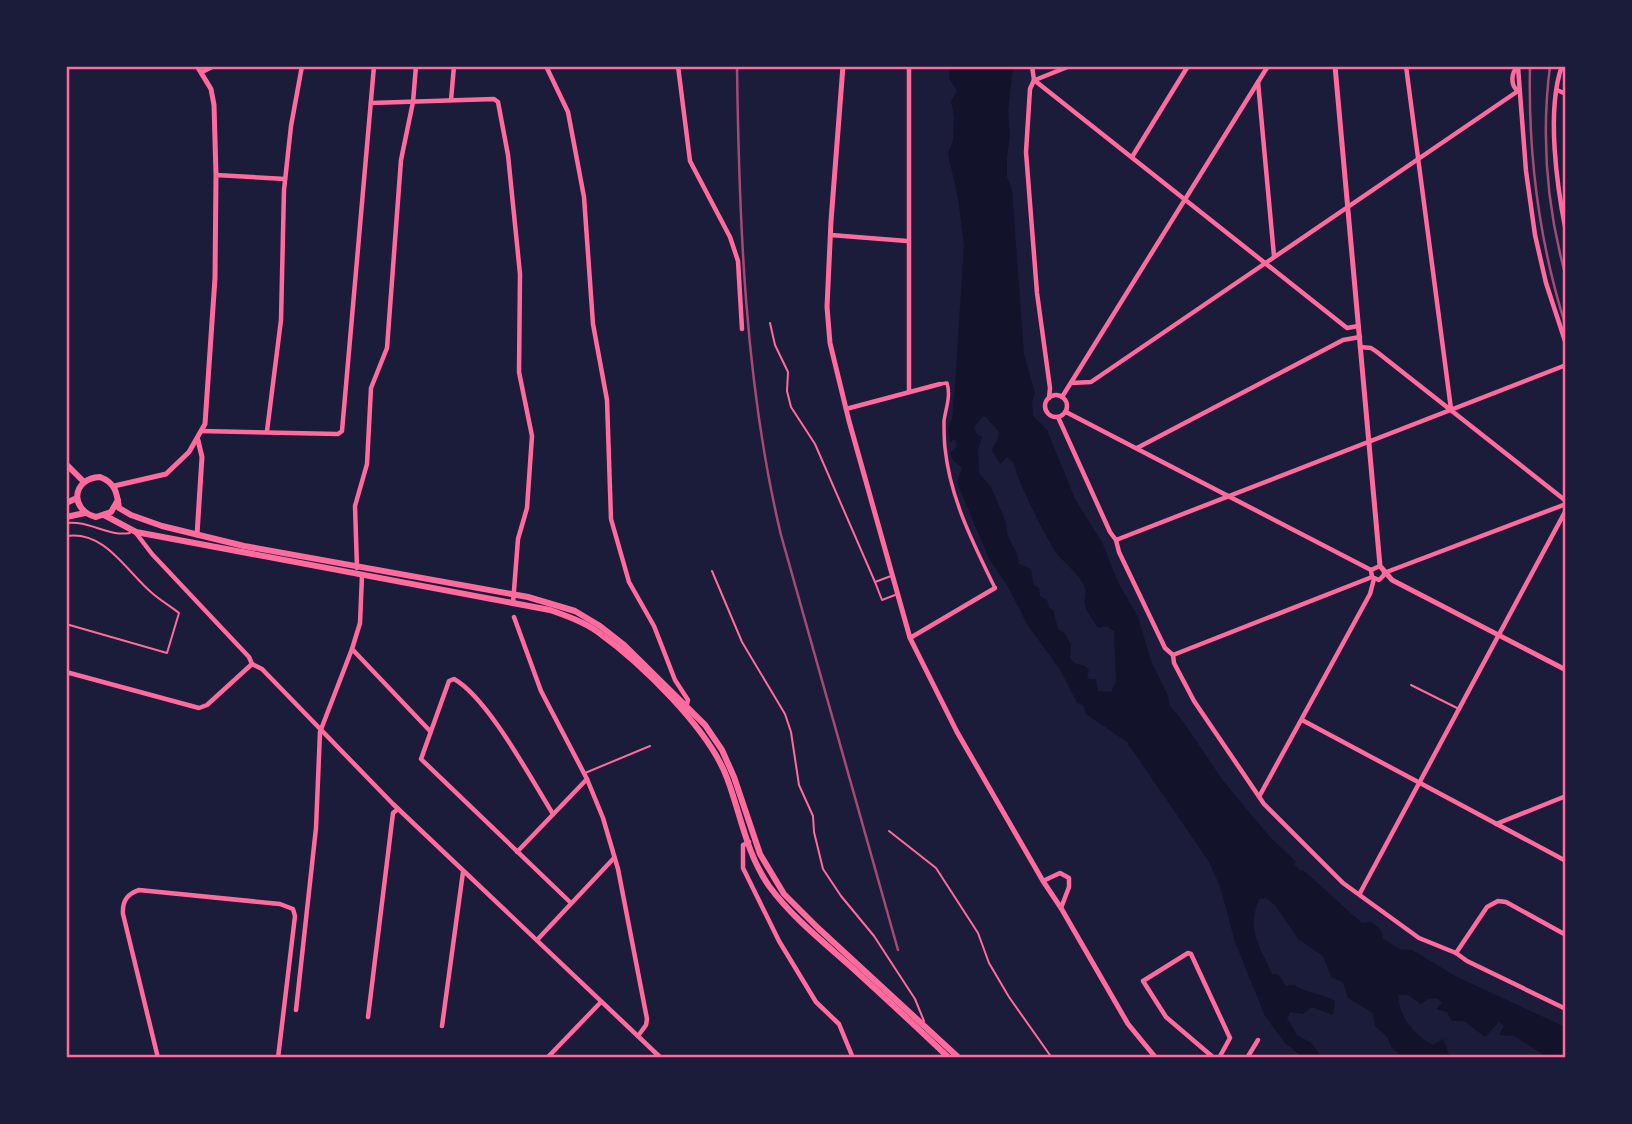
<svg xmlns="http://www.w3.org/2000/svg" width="1632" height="1124" viewBox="0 0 1632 1124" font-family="'Source Sans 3',sans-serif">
  <rect width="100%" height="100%" fill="#1b1b3a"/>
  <path fill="#12122b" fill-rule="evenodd" d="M950,67H1013L1008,112L1010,136L1007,157V177L1012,190L1024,354L1035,393L1032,402L1033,416L1047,430L1075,499L1102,542L1118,582L1138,617L1151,661L1168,696L1170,706L1182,720L1224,782L1269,836L1296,862L1294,864L1301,871L1303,870L1362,923L1372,922L1381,930L1383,939L1400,949L1412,950L1457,977L1565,1027V1057H1557L1554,1054L1547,1057L1514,1036L1499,1035L1504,1026L1499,1022L1485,1037L1464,1021H1452L1447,1012L1436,1009L1442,1003L1437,998L1428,999L1421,1004L1408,995H1398C1400,1017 1412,1034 1433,1045L1443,1039L1450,1057H1403L1391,1047L1388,1038L1375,1026L1373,1013L1348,998L1343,982L1332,978L1323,956L1298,939L1275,905L1266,898L1259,899C1246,931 1260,945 1272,974H1278L1286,986L1294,985C1306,993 1321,993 1335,1001L1333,1015L1312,1007L1303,1014L1290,1012L1287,1018L1297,1035L1311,1043L1321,1056L1337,1057H1303L1285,1043L1265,1016L1235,942L1220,886L1209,862L1127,742L1086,714L1083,705L1077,703L1061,671L1027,624L1007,585L989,559L957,482L962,468L953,460L950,453L957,446L955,439L950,442L948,428L952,419L955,384L964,246L958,198L948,154L953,141L954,117L951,101L957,91L949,78ZM982,417H986L999,432L998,439L992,450L1000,464L1007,457L1014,463C1014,474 1049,545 1058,555C1065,563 1082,577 1085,588C1087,593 1084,599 1085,604C1086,612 1094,621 1098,628L1106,626L1114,631L1116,682L1111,692L1098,691L1096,679H1089L1087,675L1089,670L1085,666L1074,663L1070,657L1071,644L1065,634L1058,629L1053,610L1049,608L1047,600L1040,596L1039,588L1034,585L1031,569L1019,564L1017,554L1007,534L1006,522L991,487L979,473L978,450L982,437L977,434L974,428Z"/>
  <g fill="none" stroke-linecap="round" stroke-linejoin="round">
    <g stroke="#ff6b9d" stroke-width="2">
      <path d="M770,323L775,345L788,372L787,391L791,407L815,444L875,582"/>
      <path d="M66,523C89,520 108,537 130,533"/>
      <path d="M66,536C105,530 126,571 152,593C160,600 170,606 179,613L167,653L66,624"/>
      <path d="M712,571L742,642L785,714L791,732L799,785L813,816L814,832L823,869L841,896L874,936L915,999L924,1021"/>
      <path d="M891,576L875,582L882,600L895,595"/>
      <path d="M1411,685L1457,708"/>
      <path d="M585,773L650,746"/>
      <path d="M889,831L936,868L978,933L989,963L1009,997L1052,1058"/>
    </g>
    <path stroke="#ff6b9d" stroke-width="3.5" d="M940,384L947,383C951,396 946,407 944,421C944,429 944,439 945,448C950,498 973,543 995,588"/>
    <g stroke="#ff6b9d" stroke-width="4.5">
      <path d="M546,66L568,112L584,197L593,324L607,400L611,519L629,582L654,626L675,680L688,700L686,708"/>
      <path d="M678,66L690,161L730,237L738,261L742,329"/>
      <path d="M909,66V392"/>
      <path d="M1032,66L1034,80L1030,89L1026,152L1037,293L1050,388L1049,398"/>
      <path d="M1406,66L1451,409"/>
      <path d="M1518,66C1511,73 1510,85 1518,91"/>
      <path d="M1562,66C1546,110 1557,187 1566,232"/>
      <path d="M1518,67L1526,171L1535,235L1546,283L1566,344"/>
      <path d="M202,72L214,66"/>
      <path d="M1034,80L1347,328L1358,326"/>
      <path d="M1035,80L1070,66"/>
      <path d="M1258,82L1274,256"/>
      <path d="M1557,90L1566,94"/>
      <path d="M451,100L454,66"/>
      <path d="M371,103L494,99L498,102L508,155L520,274L519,372L532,436L527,508L518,539L513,603"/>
      <path d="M1132,157L1188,66"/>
      <path d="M216,175L285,179"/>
      <path d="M831,235L907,241"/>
      <path d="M1360,347L1371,348L1377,352L1566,501"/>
      <path d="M1071,383L1091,382L1518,91"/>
      <circle cx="1056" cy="406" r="11"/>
      <path d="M1062,397L1268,66"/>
      <path d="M846,409L940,384"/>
      <path d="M1066,412L1371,570"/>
      <path d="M1058,417L1110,532L1116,540L1119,552L1165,648L1173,655L1174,663L1194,701L1264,804L1343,883L1419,938L1456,953L1467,961L1566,1009"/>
      <path d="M202,431L338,434L342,431L374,66"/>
      <path d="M267,431L281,320L284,190L291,126L302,66"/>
      <path d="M1137,448L1343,340L1360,337"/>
      <path d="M136,533L152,554L249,657L252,664L262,669L393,804L661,1058"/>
      <path d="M1116,540L1566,365"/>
      <path d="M1380,566L1371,570L1372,577L1379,580L1385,574"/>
      <path d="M357,568L355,506L367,464L371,388L387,348L401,160L413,102L416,66"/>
      <path d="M1384,573L1566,504"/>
      <path d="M514,617L541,691L587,779L603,818L618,869L647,1019L646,1025L638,1036"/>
      <path d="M910,638L995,588"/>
      <path d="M352,649L430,731"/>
      <path d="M1173,655L1372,577"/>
      <path d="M66,672L199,708L207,705L252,664"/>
      <path d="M1302,720L1566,861"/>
      <path d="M1260,795L1370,594L1374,579"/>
      <path d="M553,814C531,779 488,698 454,679L449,681L421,759L571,903"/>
      <path d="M1496,824L1566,796"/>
      <path d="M749,842L743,845V868L779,941L816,1002L839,1024L853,1058"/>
      <path d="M517,852L587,779"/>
      <path d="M1043,881L1060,873L1069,878V887L1061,908"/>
      <path d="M1360,893L1566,510"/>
      <path d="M537,940L614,858"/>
      <path d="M1456,953L1487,907L1498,901L1506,902L1566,935"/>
      <path d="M296,1010L316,828L320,732L352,649L360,623L362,575"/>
      <path d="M368,1017L393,813L398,809"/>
      <path d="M442,1026L463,872"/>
      <path d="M158,1058L123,914C122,901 127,894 139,890L280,904L293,909L295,916L278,1058"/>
      <path d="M547,1058L601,1002"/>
      <path d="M1214,1058L1166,1017L1143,981L1188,953L1191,954L1230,1038L1219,1058"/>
      <path d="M1247,1058L1258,1040"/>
    </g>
    <g stroke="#ff6b9d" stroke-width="5">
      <path d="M843,66L831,221L827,307L830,343L849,421L910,638L957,732L1043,881L1061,908L1128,1024L1156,1058"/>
      <path d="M1335,66L1380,566L1392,580L1566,670"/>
      <path d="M114,486L166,474L189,452L205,424L215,278L216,175L214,105L211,89L197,66"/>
      <path d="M197,535L202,457L198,440"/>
    </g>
    <g stroke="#ff6b9d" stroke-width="6">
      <path d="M66,503L77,498"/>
      <path d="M66,517L85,513"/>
    </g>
    <g stroke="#ff6b9d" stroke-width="6">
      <path d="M66,464L84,482"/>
      <path d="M118,500L111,512L96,517C69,510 72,478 100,477C116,483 117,494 119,508L131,515L162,526L244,546L528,597L575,611L600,626L623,644L705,725L722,750L734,777L760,854L784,894L818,928L959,1058"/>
      <path d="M104,515L136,532L550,610C567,616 584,622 598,632C641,663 709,729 727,778C741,815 746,853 769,886C791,916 821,940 848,964C882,995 916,1026 949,1058"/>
    </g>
    <g stroke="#a44b75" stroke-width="2.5">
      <path d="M737,66C739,221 745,385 781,535L898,950"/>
      <path d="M1530,66C1528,155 1539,242 1566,327"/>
      <path d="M1550,66C1541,137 1547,209 1566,277"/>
    </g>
  </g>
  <rect width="1632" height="1124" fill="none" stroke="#1b1b3a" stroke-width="136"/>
  <rect x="68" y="68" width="1496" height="988" fill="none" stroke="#ff6b9d" stroke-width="2.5"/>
</svg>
